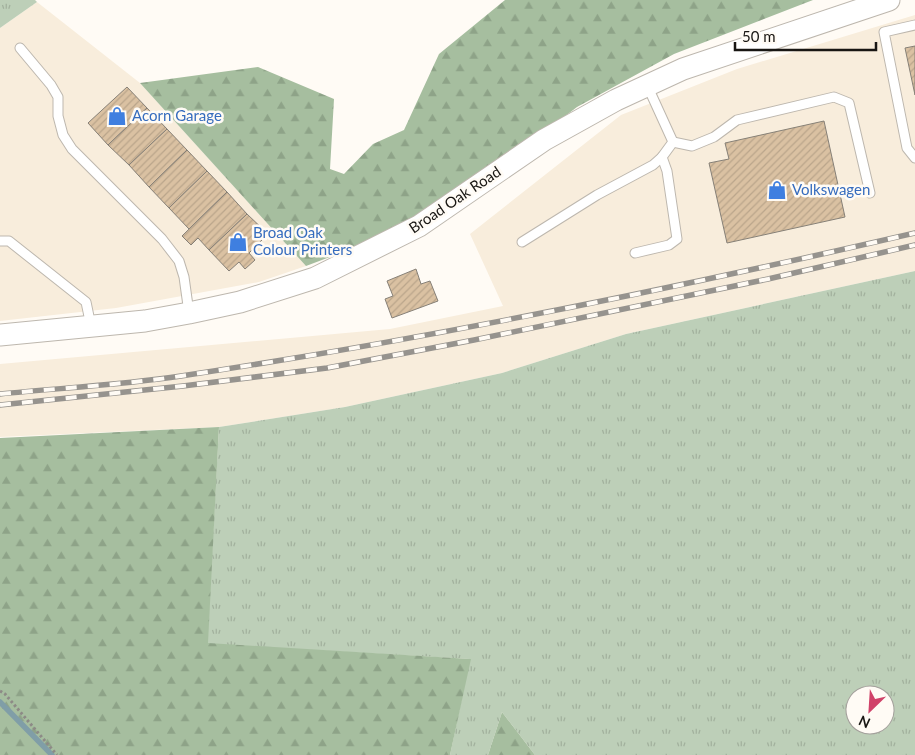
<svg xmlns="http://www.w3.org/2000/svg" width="915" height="755" viewBox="0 0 915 755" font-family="Lato,sans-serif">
  <defs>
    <pattern id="grass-tufts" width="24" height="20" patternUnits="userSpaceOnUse" patternTransform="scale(1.25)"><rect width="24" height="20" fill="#bdcfb8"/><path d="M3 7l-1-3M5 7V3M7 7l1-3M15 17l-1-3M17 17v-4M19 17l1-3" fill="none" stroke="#a2b19d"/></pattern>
    <pattern id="forest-firs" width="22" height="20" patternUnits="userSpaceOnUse" patternTransform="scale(1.25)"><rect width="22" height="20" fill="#a6be9f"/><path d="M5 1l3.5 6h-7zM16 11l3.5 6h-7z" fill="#8ea388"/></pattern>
    <pattern id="building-hatch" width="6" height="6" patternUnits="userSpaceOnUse" patternTransform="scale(1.25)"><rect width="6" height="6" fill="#dac1a2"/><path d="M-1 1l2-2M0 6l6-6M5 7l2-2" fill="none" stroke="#baa58b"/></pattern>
  </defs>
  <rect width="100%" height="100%" fill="#fffbf5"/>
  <g fill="#f8eddc">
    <path d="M37,2L140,83L306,266L259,282L116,308L0,321V28Z"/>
    <path d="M915,15V271L626,334L502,373L345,407L219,427L0,437V364L390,329L503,306L470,234L621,115L737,69Z"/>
  </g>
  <g fill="url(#grass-tufts)" fill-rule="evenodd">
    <path d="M0,0H35L37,2L0,28Z"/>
    <path d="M915,271V755H535L502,712L488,755H450L470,659L207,644L219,427L345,407L502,373L626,334ZM855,695H885V725H855Z"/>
  </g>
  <g fill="url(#forest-firs)">
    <path d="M505,0H813L674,54L577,107L431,219L306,266L140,83L258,67L334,99L330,169L344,174L373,144L404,130L439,54Z"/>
    <path d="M219,427L208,643L471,659L450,755H0V438Z"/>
    <path d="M502,712L535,755H488Z"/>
  </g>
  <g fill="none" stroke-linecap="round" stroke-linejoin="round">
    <path stroke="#809ea7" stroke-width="5.5" d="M0,702L52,755"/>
  </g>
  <g fill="url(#building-hatch)" stroke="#868077">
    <path d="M915,46V95L905,48Z"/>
    <path d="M127,87L147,108L108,145L88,123Z"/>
    <path d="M147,108L167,129L129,165L108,145Z"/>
    <path d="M824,121L845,217L727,243L709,163L729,159L725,143Z"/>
    <path d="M167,129L187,150L149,187L129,165Z"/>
    <path d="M187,150L207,171L169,208L149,187Z"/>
    <path d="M207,171L227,192L189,229L169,208Z"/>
    <path d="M227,192L247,214L209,250L198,238L191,245L182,236Z"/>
    <path d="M247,214L268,234L249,253L255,260L245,269L239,262L229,271L209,250Z"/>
    <path d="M416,269L421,284L430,281L438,301L392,318L385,299L393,296L387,281Z"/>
  </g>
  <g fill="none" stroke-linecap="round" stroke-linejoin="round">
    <g stroke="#bdb7ae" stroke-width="11">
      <g id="service">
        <path d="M915,25L884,32L907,148L915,158"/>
        <path d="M20,48L51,85L58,97V116L63,135L72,149L162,239L179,261L184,277L189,313"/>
        <path d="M673,142L692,146L714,137L737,120L834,97L849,103L870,193"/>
        <path d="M0,241H9L86,302L91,326"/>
        <path d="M522,242L597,195L653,165L662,157L673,142L647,85"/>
        <path d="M635,253L669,245L677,239L667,171L662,157"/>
      </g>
    </g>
    <g stroke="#bdb7ae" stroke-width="23">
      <path id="tertiary" d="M0,335L145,321L189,313L240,302L315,278L419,226L544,140L616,100L683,69L889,0"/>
    </g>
    <path stroke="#8d8a86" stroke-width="3" stroke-dasharray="2.5 2.5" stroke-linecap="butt" d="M0,691L5,694L57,755"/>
    <use href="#service" stroke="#fff" stroke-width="9"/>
    <use href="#tertiary" stroke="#fff" stroke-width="21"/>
    <g stroke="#96938e" stroke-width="5.5">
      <g id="rail">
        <path d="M0,394C60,388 121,385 181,376C428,339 672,289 915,233"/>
        <path d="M0,405L183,386L327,368L474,340L768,279L915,245"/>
      </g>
    </g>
    <use href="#rail" stroke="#fffbf5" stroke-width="4" stroke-dasharray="11" stroke-linecap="butt"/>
  </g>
  <defs>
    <g id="shop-bare" transform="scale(1.5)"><path d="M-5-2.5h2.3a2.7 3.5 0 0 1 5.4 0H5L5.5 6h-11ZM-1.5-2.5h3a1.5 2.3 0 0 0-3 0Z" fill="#3f7fe0" stroke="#fffbf5" stroke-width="2.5" paint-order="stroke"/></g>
  </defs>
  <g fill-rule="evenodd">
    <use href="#shop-bare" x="117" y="116"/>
    <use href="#shop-bare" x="777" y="190"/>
    <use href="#shop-bare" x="238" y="242"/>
  </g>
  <g text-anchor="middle" stroke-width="5" stroke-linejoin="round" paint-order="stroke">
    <g font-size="15" fill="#366cbe" stroke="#fffbf5" text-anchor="start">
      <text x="132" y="121">Acorn Garage</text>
      <text x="792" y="195">Volkswagen</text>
      <text x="253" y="238">Broad Oak<tspan x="253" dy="17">Colour Printers</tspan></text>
    </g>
    <g font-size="15" fill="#181613" stroke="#fffbf5">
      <text transform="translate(455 200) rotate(-34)" y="5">Broad Oak Road</text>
    </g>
  </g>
  <g transform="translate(870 710) rotate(205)"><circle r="24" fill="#fffbf5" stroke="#a39f9b"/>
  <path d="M0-4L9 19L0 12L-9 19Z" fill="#d04269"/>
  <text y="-8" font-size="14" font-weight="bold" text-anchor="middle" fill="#181613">N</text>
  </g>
  <path d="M735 42v8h141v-8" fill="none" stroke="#181613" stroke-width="2.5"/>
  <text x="742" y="42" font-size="15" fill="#181613" stroke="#fffbf5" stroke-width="4" paint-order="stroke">50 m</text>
</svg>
